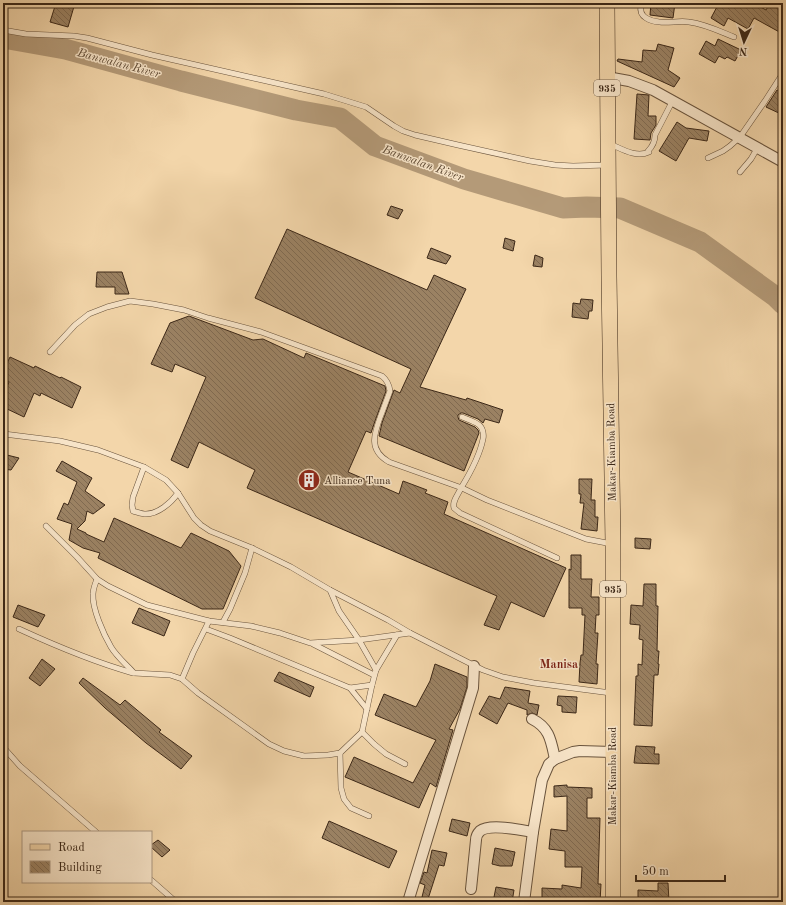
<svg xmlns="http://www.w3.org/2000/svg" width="786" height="905" viewBox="0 0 786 905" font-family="'Old Standard TT',serif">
  <defs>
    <pattern id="building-back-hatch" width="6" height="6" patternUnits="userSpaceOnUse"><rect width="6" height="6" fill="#9b8263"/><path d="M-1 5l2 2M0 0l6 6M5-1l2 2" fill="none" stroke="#806a51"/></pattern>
  </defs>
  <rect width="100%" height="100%" fill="#f3d6aa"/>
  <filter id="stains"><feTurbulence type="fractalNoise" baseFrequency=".005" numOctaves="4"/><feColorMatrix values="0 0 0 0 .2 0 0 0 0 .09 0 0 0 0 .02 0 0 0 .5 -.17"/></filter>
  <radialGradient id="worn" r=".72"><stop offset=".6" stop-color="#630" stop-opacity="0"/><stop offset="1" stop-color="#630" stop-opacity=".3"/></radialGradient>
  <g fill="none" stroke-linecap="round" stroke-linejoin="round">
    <path stroke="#b49a78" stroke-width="21" d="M3,38L65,49L181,81L296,110L340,118L375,146L464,179L563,208L587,207L620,208L700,242L776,297L783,304"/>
  </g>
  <g fill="url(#building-back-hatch)" stroke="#3b2717">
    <path d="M56,3H75L68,27L50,22Z"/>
    <path d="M651,3H675L673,18L650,15Z"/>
    <path d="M719,3H753L766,10L770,3L783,11V34L754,18L748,29L728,18L724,26L711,18Z"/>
    <path d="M718,39L741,50L735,61L727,57L725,59L719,56L715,63L699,54L706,41L715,46Z"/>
    <path d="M658,44L674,48L668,70L680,78L674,87L617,61L618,59L642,62L643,50L656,51Z"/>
    <path d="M777,90L783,93V115L766,107Z"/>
    <path d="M637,94L649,95L648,116H656V125L651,133L650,140L634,139Z"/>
    <path d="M677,122L686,128L709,131L707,141L689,138L676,161L659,151Z"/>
    <path d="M391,206L403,210L398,219L387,215Z"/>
    <path d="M287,229L427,290L434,275L466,289L420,387L466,400L467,398L503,410L499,423L485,419L483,423L478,419L463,413H461L458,415V417L459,420L475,427L478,430L479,433L464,471L379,436L382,423L394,390L400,393L411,369L255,298Z"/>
    <path d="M505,238L515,241L513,251L503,248Z"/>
    <path d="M431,248L451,256L446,264L427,258Z"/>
    <path d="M535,255L543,258L542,267L533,266Z"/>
    <path d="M97,272H122L129,294H115V287H96Z"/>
    <path d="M581,299L593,300L592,311H589L588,319L572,317L573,303L580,304Z"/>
    <path d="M189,316L253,340L263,339L304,358L306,353L385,386L386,391L375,421L371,433L366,431L348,472L399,494L403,481L427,490L425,493L448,502L444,514L566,568L544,617L511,602L499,630L484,625L497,596L247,488L255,470L199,442L188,468L171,460L206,377L175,364L172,372L151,364L170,323Z"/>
    <path d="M10,357L34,368L35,366L60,378L61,377L81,387L72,408L41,393L40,396L34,393L24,417L3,407V397L9,382L3,379V372Z"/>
    <path d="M3,454L19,458L11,470L3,469Z"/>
    <path d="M62,461L92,478L85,491L105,505L93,514L87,511L85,521L77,529L86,533V534L104,542L114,518L181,548L191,533L229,551L241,566L223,609H202L98,558L100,553L83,548L69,540L72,524L57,519L64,503L68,505L77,482L56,471Z"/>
    <path d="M579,479H592L591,500H595V517H598L597,531L581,529L584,503H580L581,494H579Z"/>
    <path d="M635,538L651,539L650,549L635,548Z"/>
    <path d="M571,555H581V579H592L591,597H599V615H596L595,633H598L596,664H598L597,684L579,682L580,663L581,655H583L585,615H582V608H569V569L571,570Z"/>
    <path d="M644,584H656V606H658L657,651H659L658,664H659L658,675H654L652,726L634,725L636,676H638V664L642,665L643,640L639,639L640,625L630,624L631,605L643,606Z"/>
    <path d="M18,605L45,615L38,627L13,617Z"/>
    <path d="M139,608L170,621L164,636L132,623Z"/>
    <path d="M42,659L55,669L40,686L29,678Z"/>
    <path d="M435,664L467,677V687L460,709L449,729L453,730L436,787L430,783L419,808L345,777L354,757L413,783L436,740L375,715L384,694L416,707L430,681Z"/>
    <path d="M279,672L314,687L310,697L274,681Z"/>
    <path d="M83,678L120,705L125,700L161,730L159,732L192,756L181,769L146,743L105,708L79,683Z"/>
    <path d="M505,687L530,691L528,703L539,705L537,715L532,713L527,715V710L508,703L497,724L479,714L489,696L500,699Z"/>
    <path d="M558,696L577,697L576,713L562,712V706L557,705Z"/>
    <path d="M636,746L655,747L654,754H659V764L634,763Z"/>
    <path d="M567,785V787L592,788V798H587V818H600L598,884H601L600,902L567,901V902H542V888L562,889V885L581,888L582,867H565V851L549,849L551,829L567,831V796L554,797V786Z"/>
    <path d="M452,819L470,823L467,836L449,831Z"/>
    <path d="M329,821L397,851L389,868L322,838Z"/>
    <path d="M158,840L170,850L162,857L151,847V845Z"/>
    <path d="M495,848L515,852L512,866H500L492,864Z"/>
    <path d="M432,850L447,853L444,866L439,865L428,899L422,897L425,885L420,883L424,872L427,873Z"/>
    <path d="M658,883H668L669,902H638V890L658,891Z"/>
    <path d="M496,887L514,890L512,902H493Z"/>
  </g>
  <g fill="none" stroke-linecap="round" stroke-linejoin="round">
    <g stroke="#69533c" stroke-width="6">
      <g id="service">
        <path d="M780,3L783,5"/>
        <path d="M608,4L641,5C640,10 641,15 646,18C659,26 676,20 689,22C705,24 719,31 734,37"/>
        <path d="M3,30L26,34L74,36L87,38L152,55L324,94L366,107L394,126L403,131L415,135L458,145L530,161L555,165L573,166L607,165"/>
        <path d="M610,144C622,149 636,158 649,152L648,151C652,147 655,141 655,135L673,100"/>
        <path d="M708,158L723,151L730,146L740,137L765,101L783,73"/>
        <path d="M740,172L751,159L758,147"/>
        <path d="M50,352L75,325L89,314L107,307L130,301L153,304L184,310L208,318L261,332L382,376C387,380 389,384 390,391C387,399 384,407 381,415C374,434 368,450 389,462L462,488L487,500L586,539L612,544"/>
        <path d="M462,417C467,419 476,422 479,425C483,428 484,435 483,439C480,454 469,475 461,488C458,495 452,501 454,508L460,513L557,558"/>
        <path d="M4,434L60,441L98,450L144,467L166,480L178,493L194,518L201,525L210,531L252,548L291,567L330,590L388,620L410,633L483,670L503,677L534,683L611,693"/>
        <path d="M144,467L133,497L132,505L133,511C137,512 142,514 146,514C158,514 171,503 178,493"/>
        <path d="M46,526L77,557L97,579L108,586L147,605L209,621L251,626L280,633L310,643L359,640L410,633"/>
        <path d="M97,579C95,584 93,589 93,594C92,609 104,635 111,647C117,657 127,665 134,673L170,675L182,679"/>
        <path d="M330,590L339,611L359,640L376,670"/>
        <path d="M209,621L193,653L182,679L198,693L269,744L284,751L304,756L328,755L340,753L362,732L372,685L376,670L397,635"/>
        <path d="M223,622L230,609L245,573L252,548"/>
        <path d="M19,629C56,646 94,662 133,673"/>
        <path d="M206,629L230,638L350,688L372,685"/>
        <path d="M313,644L374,675"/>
        <path d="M350,688L367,709"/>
        <path d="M362,732L374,744L386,754L405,764"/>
        <path d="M3,747L20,766L96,832"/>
        <path d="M340,753L341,788L344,799L351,808L369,816"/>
        <path d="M151,880L176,902"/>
      </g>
    </g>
    <g stroke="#69533c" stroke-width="12">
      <g id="minor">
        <path d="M607,77L629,81L653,90L783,162"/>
        <path d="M532,719C550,728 551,741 555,759"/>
        <path d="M471,889L476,840C476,836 477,834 480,831C490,823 520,830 533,832"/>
        <path d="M408,902L473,688L474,666"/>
        <path d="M524,902L533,832L542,780L549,764L555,759L573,752L580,751L612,752"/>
      </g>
    </g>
    <g stroke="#3b2717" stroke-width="16">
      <path id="primary" d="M607,3L609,276L613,544V902"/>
    </g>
    <use href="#service" stroke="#f7e4c8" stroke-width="5"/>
    <use href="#minor" stroke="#f7e4c8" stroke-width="10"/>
    <use href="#primary" stroke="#f3d6aa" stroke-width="15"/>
  </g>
  <defs>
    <g id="building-disc" transform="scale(1.15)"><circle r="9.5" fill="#8f2418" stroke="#f7e4c8"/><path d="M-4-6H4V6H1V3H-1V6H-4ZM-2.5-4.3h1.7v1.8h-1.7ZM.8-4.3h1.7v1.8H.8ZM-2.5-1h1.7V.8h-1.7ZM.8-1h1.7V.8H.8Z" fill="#fff"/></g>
  </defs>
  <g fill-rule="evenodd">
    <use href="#building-disc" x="309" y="480"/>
  </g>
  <g text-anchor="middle" stroke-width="3" stroke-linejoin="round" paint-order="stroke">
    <g fill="#f7e4c8" stroke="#73604c" stroke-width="1">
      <rect x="594" y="80" width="26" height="16" rx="3"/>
      <rect x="600" y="581" width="26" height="16" rx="3"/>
    </g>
    <g font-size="10" font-weight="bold" fill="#3b2717">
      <text x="607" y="92">935</text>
      <text x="613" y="593">935</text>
    </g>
    <g font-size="11" fill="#3b2717" stroke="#f7e4c8">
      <text transform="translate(611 452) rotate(-91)" y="4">Makar-Kiamba Road</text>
      <text transform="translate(612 776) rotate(-90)" y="4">Makar-Kiamba Road</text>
    </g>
    <g font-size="11" fill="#3b2717" stroke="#f7e4c8" text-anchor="start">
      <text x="324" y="484">Alliance Tuna</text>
    </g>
    <g font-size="12" font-style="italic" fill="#5f4a34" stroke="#f7e4c8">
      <text transform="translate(119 63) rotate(15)" y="4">Banwalan River</text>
      <text transform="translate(423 163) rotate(20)" y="4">Banwalan River</text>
    </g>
    <g font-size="12" font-weight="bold" fill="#7a1f14" stroke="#f7e4c8">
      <text x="559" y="668">Manisa</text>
    </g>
  </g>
  <rect width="786" height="905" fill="none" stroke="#f3d6aa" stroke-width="16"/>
  <rect x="4" y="4" width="778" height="897" fill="none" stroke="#3b2717" stroke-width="2"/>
  <rect x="8" y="8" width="770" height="889" fill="none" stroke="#3b2717"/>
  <rect x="22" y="831" width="130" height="52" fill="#f7e4c8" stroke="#ac9881"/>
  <rect x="30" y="844" width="20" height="6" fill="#f3d6aa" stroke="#ac9881"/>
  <text x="58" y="851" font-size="12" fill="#3b2717">Road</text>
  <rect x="30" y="861" width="20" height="12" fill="url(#building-back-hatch)" stroke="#ac9881"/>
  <text x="58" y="871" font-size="12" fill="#3b2717">Building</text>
  <g transform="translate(744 42) rotate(184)" stroke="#f7e4c8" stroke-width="3" paint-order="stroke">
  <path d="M0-3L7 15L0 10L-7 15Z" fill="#3b2717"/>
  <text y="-6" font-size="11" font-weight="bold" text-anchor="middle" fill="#3b2717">N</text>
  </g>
  <path d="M636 875v6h89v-6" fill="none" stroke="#3b2717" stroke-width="2"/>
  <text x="642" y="875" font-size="12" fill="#3b2717" stroke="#f7e4c8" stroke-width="3" paint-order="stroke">50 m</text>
  <rect width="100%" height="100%" filter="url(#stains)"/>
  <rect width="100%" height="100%" fill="url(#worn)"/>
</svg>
